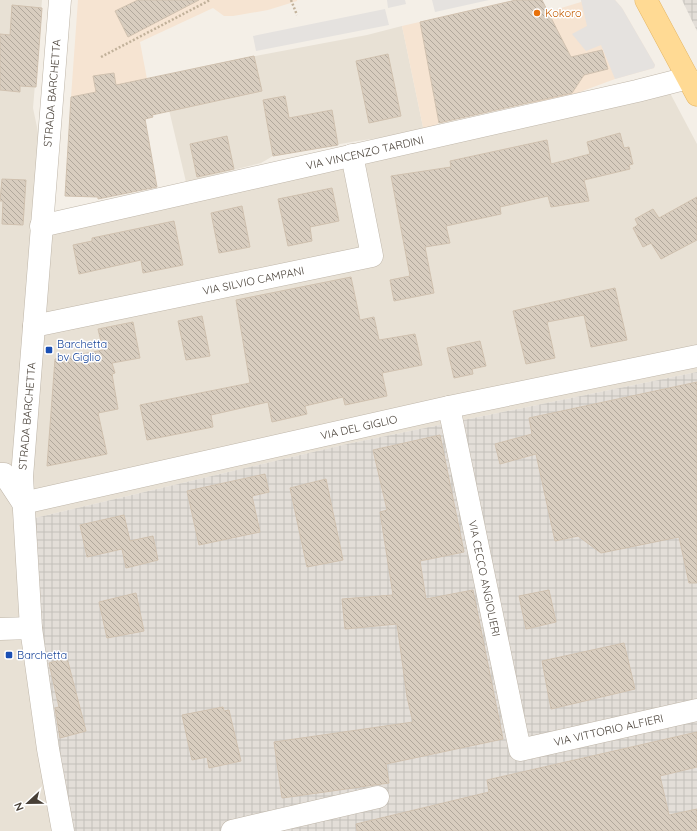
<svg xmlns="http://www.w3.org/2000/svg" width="697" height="831" viewBox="0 0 697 831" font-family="Quicksand,sans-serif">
  <defs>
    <pattern id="industrial-grid" width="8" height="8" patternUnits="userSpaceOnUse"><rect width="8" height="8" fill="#e3ded8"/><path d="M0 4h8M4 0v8" fill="none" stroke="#c4c0ba"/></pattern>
    <pattern id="building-back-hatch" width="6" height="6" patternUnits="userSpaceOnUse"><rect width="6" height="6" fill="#d8cdbf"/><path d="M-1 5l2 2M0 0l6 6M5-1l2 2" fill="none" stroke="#b1a89c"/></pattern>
  </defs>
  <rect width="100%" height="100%" fill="#f4efe7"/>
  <g fill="#e8e1d5">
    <path d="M0,0H42L33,108L59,232L670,93L697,144V372L347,444L35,518L43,663L74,831H0Z"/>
    <path d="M402,26L424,132L357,141L273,156L261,163L186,182L161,76L239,59L367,35Z"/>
  </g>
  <g fill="#f6e4d2">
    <path d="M78,0H297V1L268,10L233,16H224L213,8L140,42L147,79L145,82L71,97Z"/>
    <path d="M516,0H542L548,12L581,2V0H615L622,8L655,65L654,68L615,79L569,96L550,101L521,104L439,123L424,132L402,26Z"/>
  </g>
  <g fill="url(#industrial-grid)">
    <path d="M682,0H697V31Z"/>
    <path d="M697,372V831H74L43,663L35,518L347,444Z"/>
  </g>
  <g fill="#e5e2df">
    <path d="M387,0H405L406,4L388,8Z"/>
    <path d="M432,0H489L435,12Z"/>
    <path d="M581,0H615L622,8L655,65L654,68L615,79L601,45L586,51L572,34L587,26Z"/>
    <path d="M385,9L389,25L256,51L253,36Z"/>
  </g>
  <g fill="url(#building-back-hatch)" stroke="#d0c1af">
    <path d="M138,0H199L128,37L115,11Z"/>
    <path d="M516,0H542L571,57L602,50L608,69L584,75L572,93L439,123L420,22Z"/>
    <path d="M12,5L42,8L36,87L20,86V92L0,90V34L10,35Z"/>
    <path d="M388,54L401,116L369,123L356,61Z"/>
    <path d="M254,56L262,91L152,115L153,117L145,119L157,187L98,199V197L65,196L71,97L96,92L93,76L114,73L116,85Z"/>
    <path d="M285,96L289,118L332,110L338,145L273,156L263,100Z"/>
    <path d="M620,133L624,148L629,147L633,164L629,165L630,169L584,180L589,201L551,207L548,196L500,207L501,214L446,226L450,243L425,247L434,293L394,301L390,280L410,276L391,176L451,167L450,161L547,140L551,164L590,154L587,142Z"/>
    <path d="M227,136L234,169L197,177L190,144Z"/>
    <path d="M2,179L26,180L23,225L2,224L3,201H0Z"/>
    <path d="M332,188L339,221L310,227L312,241L288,246L278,199Z"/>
    <path d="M697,197V240L661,259L651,243L643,247L633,228L638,225L635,219L653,209L659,218Z"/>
    <path d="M242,206L250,247L219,253L211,213Z"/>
    <path d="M174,221L183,265L143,273L141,260L79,274L73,245L92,241V238Z"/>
    <path d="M351,277L360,320L374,317L379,340L415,334L422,365L382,373L387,396L345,405L343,397L305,406L307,414L272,422L268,402L211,415L213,427L147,440L140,405L250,383L236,300Z"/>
    <path d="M615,288L627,340L591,347L584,315L547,322L555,358L526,364L513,311Z"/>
    <path d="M202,316L210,356L186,360L178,321Z"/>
    <path d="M133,322L140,358L112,363L115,373L112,374L118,409L98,413L107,454L47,466L55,359L103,350L98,329Z"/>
    <path d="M480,341L486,366L472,369L473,374L454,378L447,348Z"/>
    <path d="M697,382V583H689L679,537L601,553L578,536L555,541L536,454L500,464L495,444L532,434L529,418Z"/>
    <path d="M440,435L464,552L420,561L426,599L473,590L503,739L386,764L389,783L282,798L274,742L413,722L407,697L397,624L345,629L342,599L393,595L380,512L387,510L373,450Z"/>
    <path d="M265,474L269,492L252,496L260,532L199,545L187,491Z"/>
    <path d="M326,479L343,560L307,567L290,488Z"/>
    <path d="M124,515L130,541L153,536L158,560L126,568L122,549L87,557L80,525Z"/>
    <path d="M549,590L556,622L526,629L519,596Z"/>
    <path d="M136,593L144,631L107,638L99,602Z"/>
    <path d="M624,643L635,689L551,709L542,661Z"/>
    <path d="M67,658L86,731L60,738L55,708L59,707L49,663Z"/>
    <path d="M223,707L224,711L229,710L241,761L209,768L207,757L192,760L182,715Z"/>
    <path d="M697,732V767L660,776L669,815L697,809V831H357L356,824L489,792L487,780Z"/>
  </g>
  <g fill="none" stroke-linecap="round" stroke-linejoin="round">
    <g stroke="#bfb6a9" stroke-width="23">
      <g id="minor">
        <path d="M60,0L22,477L31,628L48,749L63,831"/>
        <path id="s1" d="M41,226L637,91L688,78"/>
        <path id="s2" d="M34,326L372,256L352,155"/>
        <path id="s3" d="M449,407L520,750L697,710"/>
        <path id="s4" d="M0,474H4L23,503L449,407L697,356"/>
        <path d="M0,629L31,628"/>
        <path d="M232,831L378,797"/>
      </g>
    </g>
    <g stroke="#e5b663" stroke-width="23">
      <path id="major" d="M646,0L697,95"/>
    </g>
    <g stroke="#c1b19a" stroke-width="2.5" stroke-dasharray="2 2" stroke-linecap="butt">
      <path d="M291,0L297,15"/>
      <path d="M101,57L210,0"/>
    </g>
    <use href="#minor" stroke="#fff" stroke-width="22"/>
    <use href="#major" stroke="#ffda94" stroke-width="22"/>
  </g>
  <circle fill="#e8710a" stroke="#fff" stroke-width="1.5" cx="537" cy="13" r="4"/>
  <g fill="#1a4fb4" stroke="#fff" stroke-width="1.5">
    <rect x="45" y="346" width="8" height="8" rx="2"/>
    <rect x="5" y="651" width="8" height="8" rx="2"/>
  </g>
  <g text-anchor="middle" stroke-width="3" stroke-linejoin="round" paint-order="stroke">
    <g font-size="11" fill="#c56008" stroke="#fff" text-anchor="start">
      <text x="545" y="17">Kokoro</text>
    </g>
    <g font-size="11" fill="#473f36" stroke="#fff">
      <text transform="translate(52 93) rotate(-85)" y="4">STRADA BARCHETTA</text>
      <text dy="4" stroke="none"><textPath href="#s1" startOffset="332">VIA VINCENZO TARDINI</textPath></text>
      <text dy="4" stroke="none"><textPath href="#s2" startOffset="224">VIA SILVIO CAMPANI</textPath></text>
      <text transform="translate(27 416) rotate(-85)" y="4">STRADA BARCHETTA</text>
      <text dy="4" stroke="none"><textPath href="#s4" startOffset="383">VIA DEL GIGLIO</textPath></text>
      <text dy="4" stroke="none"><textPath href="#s3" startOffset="175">VIA CECCO ANGIOLIERI</textPath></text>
      <text dy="4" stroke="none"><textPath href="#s3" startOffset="441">VIA VITTORIO ALFIERI</textPath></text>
    </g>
    <g font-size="11" fill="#164399" stroke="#fff" text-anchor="start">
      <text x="57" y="348">Barchetta<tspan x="57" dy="13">bv Giglio</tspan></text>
      <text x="17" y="659">Barchetta</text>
    </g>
  </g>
  <g transform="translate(28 803) rotate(248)" stroke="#ffffff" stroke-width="3" paint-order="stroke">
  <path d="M0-3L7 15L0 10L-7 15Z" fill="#473f36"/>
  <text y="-6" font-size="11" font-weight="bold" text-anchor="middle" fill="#473f36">N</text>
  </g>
</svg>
